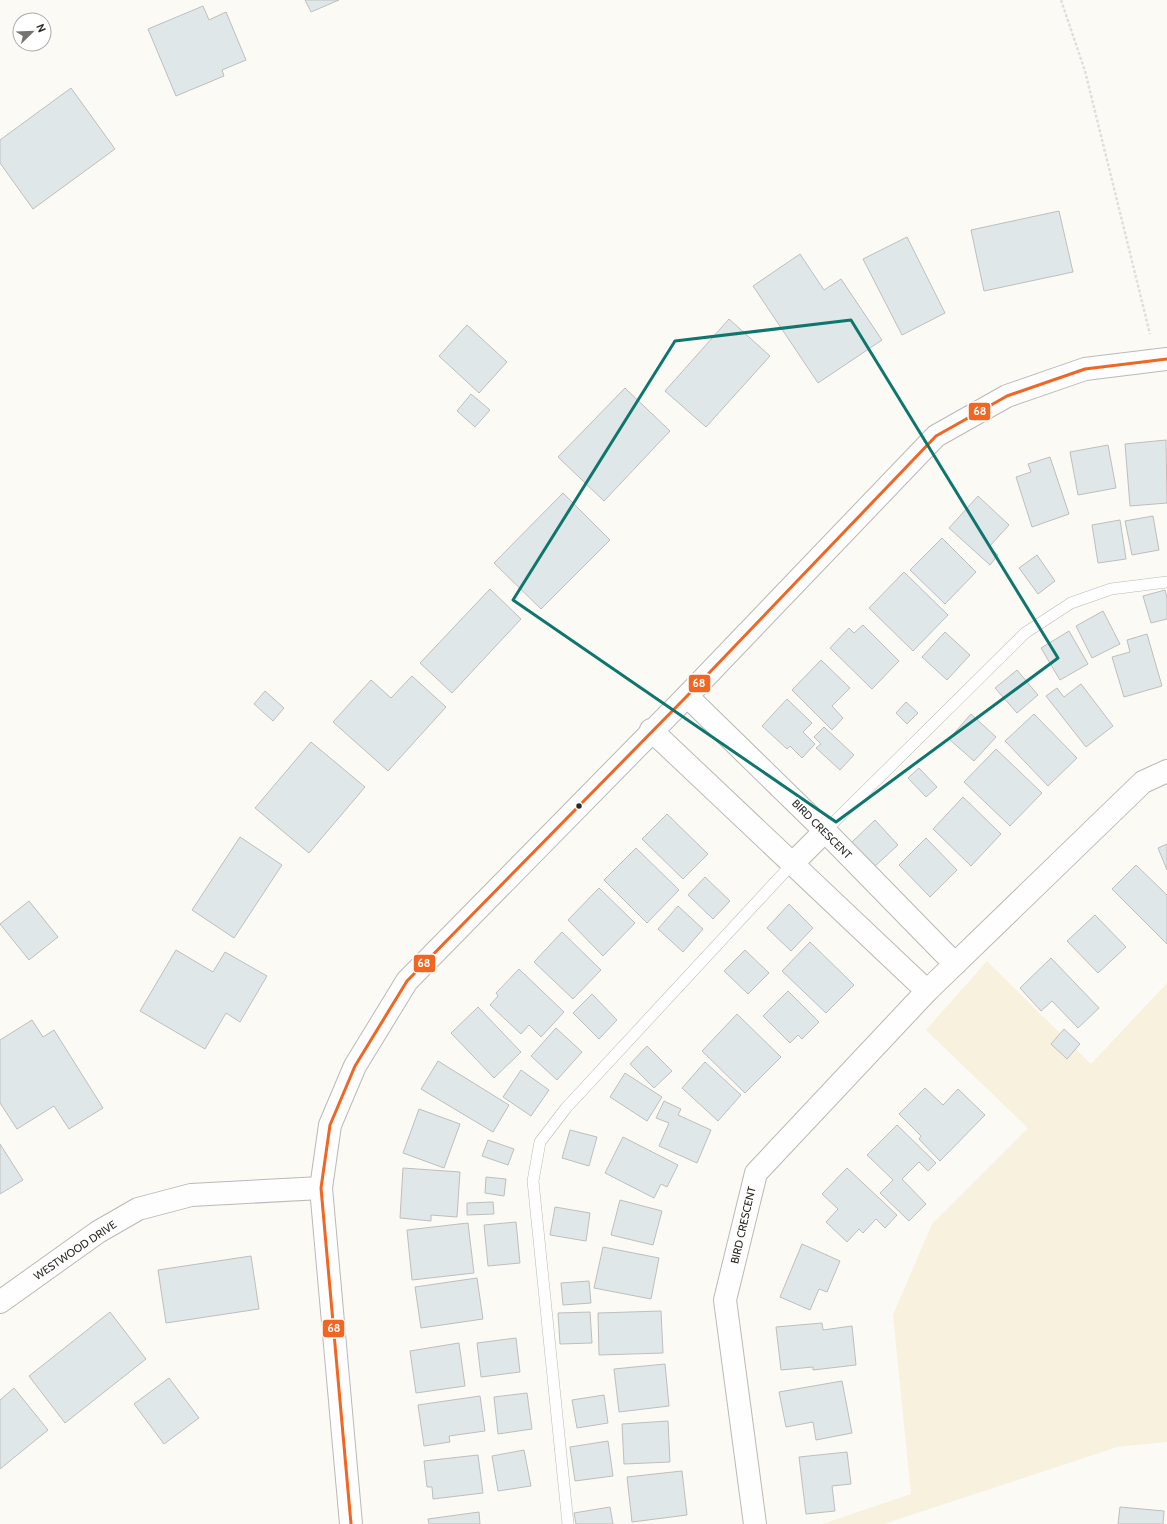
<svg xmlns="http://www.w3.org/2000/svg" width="1167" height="1524" viewBox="0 0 1167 1524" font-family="Cabin,sans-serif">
  <rect width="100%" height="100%" fill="#fbfaf5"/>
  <path fill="#f8f1de" d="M987,961L1091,1064L1167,983V1442L1117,1447L884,1524H822L911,1494L893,1315L932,1224L1028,1128L926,1030Z"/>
  <g fill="#e0e7e9" stroke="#bebfbd">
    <path d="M305,0H339L311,12Z"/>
    <path d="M203,6L209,20L226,12L246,60L222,70L224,76L176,96L148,29Z"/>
    <path d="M71,88L115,149L33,209L0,163V140Z"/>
    <path d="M1059,211L1073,272L984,291L971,230Z"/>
    <path d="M907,237L945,313L902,335L863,259Z"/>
    <path d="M800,254L824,290L841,279L882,340L818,383L753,286Z"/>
    <path d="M729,319L770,356L706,427L665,391Z"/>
    <path d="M467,325L507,362L479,393L439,356Z"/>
    <path d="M625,388L670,431L604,501L558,457Z"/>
    <path d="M471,394L490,410L475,427L457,411Z"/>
    <path d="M1166,440L1167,503L1130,506L1125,444Z"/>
    <path d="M1108,445L1116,488L1078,495L1070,452Z"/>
    <path d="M1050,457L1069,514L1032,527L1016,477L1031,472L1028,464Z"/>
    <path d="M563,493L610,540L541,609L494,563Z"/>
    <path d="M978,496L1009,525L989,547L998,555L990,565L949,528Z"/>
    <path d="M1153,516L1159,550L1132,555L1125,521Z"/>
    <path d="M1120,520L1126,559L1098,563L1092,525Z"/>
    <path d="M942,538L976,572L945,604L910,570Z"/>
    <path d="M1037,555L1055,581L1038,594L1019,568Z"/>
    <path d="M904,572L948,615L913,651L869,608Z"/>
    <path d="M490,589L521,619L452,693L420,663Z"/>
    <path d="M1165,590L1167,598V619L1151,623L1143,596Z"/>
    <path d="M1103,611L1120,644L1092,658L1076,626Z"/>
    <path d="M863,625L899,661L872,689L830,648L849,628L854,633Z"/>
    <path d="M1069,631L1088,664L1060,680L1041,648Z"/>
    <path d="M945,632L970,655L947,680L922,657Z"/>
    <path d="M1147,634L1162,686L1124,697L1112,657L1130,652L1127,640Z"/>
    <path d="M821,660L850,688L832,706L843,718L832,730L792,690Z"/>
    <path d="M1017,670L1038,695L1017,713L995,688Z"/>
    <path d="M412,676L446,707L388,771L333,722L371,680L391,698Z"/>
    <path d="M1081,684L1113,726L1086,747L1046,696L1057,688L1064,697Z"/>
    <path d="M265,691L284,708L273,721L254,704Z"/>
    <path d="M787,699L812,723L803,732L815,744L802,758L790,746L787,749L762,726Z"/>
    <path d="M906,702L918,713L907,724L896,713Z"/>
    <path d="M971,714L996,737L974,761L949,739Z"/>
    <path d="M1034,714L1077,758L1048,786L1005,741Z"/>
    <path d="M824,727L854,755L840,770L816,748L821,744L814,737Z"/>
    <path d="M311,742L365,787L309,853L255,808Z"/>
    <path d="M996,749L1042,793L1010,826L964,782Z"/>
    <path d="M919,768L937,787L926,797L908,778Z"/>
    <path d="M963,797L1001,834L971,866L933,829Z"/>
    <path d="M667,814L708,854L683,879L642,839Z"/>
    <path d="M875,820L898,845L874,867L851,843Z"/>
    <path d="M240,837L282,865L234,938L192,910Z"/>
    <path d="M926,838L957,870L930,897L899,865Z"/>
    <path d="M1167,844V870L1158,848Z"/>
    <path d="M636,848L679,890L647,923L604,880Z"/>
    <path d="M1136,865L1167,895V944L1112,889Z"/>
    <path d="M705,877L730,901L713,919L688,895Z"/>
    <path d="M599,888L635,923L603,956L568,920Z"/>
    <path d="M29,901L58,937L29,960L0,924Z"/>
    <path d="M789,904L813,928L791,951L767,928Z"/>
    <path d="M678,906L703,929L683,952L658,929Z"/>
    <path d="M1095,915L1126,947L1098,973L1067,941Z"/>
    <path d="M562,932L601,970L573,999L534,962Z"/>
    <path d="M810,942L854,985L826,1013L782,971Z"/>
    <path d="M176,950L213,972L225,952L267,976L240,1022L226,1013L205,1049L140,1011Z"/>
    <path d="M745,950L769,973L748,994L724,971Z"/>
    <path d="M1051,958L1099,1008L1078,1028L1052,1001L1041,1011L1020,988Z"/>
    <path d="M519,969L564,1012L541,1037L529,1025L521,1034L490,1005L498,996L496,993Z"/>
    <path d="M788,991L819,1022L802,1039L798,1035L790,1043L763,1016Z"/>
    <path d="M592,994L617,1020L599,1039L573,1013Z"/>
    <path d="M478,1007L521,1052L494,1078L451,1033Z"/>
    <path d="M737,1014L781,1057L745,1093L702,1051Z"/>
    <path d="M32,1020L43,1037L54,1030L103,1108L69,1129L54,1106L17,1129L0,1103V1040Z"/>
    <path d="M556,1028L582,1052L557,1080L531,1056Z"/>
    <path d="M1064,1029L1080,1044L1067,1059L1051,1044Z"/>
    <path d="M647,1046L672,1071L654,1088L630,1064Z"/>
    <path d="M438,1061L509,1105L493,1132L421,1089Z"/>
    <path d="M705,1062L741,1095L718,1121L682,1088Z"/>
    <path d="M521,1070L549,1090L531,1116L503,1097Z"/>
    <path d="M625,1073L662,1097L647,1121L610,1097Z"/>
    <path d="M925,1088L943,1105L958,1089L985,1115L940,1161L919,1139L921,1136L899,1114Z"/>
    <path d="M664,1101L681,1109L678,1115L711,1130L697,1163L659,1146L669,1123L656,1118Z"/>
    <path d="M419,1109L460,1124L444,1168L403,1153Z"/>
    <path d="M897,1125L936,1163L928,1171L919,1162L902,1179L926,1204L909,1221L880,1193L893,1180L867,1155Z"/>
    <path d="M570,1130L597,1137L589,1166L562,1158Z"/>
    <path d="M623,1137L678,1165L667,1187L661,1184L654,1198L605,1173Z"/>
    <path d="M488,1140L514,1149L508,1165L482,1156Z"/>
    <path d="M0,1144L23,1180L0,1194Z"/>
    <path d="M403,1168L460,1172L457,1217L431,1215V1221L400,1218Z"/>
    <path d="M847,1168L897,1215L885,1228L876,1219L863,1233L859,1229L847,1242L826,1222L838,1209L822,1194Z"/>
    <path d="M486,1177L506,1179L504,1196L485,1193Z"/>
    <path d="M620,1200L662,1211L653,1245L611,1235Z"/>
    <path d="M493,1202L494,1214L467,1215V1203Z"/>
    <path d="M555,1207L590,1213L586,1241L550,1235Z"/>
    <path d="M516,1222L520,1263L488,1266L484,1225Z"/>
    <path d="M468,1223L474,1273L412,1280L407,1230Z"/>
    <path d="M802,1244L840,1261L827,1292L819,1289L810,1310L780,1297Z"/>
    <path d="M603,1247L659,1258L651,1299L594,1288Z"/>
    <path d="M251,1256L259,1309L166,1323L158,1270Z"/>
    <path d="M477,1278L483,1319L421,1328L415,1287Z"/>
    <path d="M589,1281L591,1303L563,1305L561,1283Z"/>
    <path d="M661,1311L663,1353L599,1355L598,1313Z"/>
    <path d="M110,1312L146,1359L65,1423L29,1376Z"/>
    <path d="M590,1312L592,1343L560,1344L558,1313Z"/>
    <path d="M822,1323L823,1330L852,1326L856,1365L813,1370V1367L781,1370L776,1327Z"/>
    <path d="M516,1338L520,1372L481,1377L477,1343Z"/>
    <path d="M459,1343L465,1386L416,1393L410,1351Z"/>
    <path d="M665,1364L669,1406L619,1412L614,1369Z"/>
    <path d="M169,1378L199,1418L164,1444L134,1404Z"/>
    <path d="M842,1381L852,1433L816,1440L813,1422L786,1427L779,1392Z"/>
    <path d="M14,1388L48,1430L0,1469V1400Z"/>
    <path d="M527,1393L532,1429L498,1434L494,1397Z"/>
    <path d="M604,1395L608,1423L577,1428L572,1400Z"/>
    <path d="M480,1396L485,1431L449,1436L450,1442L424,1446L418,1405Z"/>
    <path d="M668,1421L670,1462L624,1464L622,1424Z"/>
    <path d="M608,1441L613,1476L575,1481L570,1447Z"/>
    <path d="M524,1450L531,1486L498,1491L492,1456Z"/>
    <path d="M847,1452L851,1484L832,1486L835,1511L806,1514L799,1457Z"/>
    <path d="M478,1455L483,1493L433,1499L432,1487H427L424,1461Z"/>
    <path d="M682,1471L687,1515L632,1522L627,1477Z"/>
    <path d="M610,1507L613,1524H576L574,1513Z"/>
    <path d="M1120,1507L1164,1511L1163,1524H1118Z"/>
    <path d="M479,1512L480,1524H429L428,1519Z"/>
  </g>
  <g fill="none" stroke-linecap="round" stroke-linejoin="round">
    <g stroke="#bab9b5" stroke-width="12">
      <g id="lane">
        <path d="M825,831L1025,633L1071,603L1111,589L1167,582"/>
        <path d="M568,1524L533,1181L540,1142L566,1108L792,864"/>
      </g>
    </g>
    <g stroke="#bab9b5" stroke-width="24">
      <g id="street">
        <path d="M687,696L825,831L955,964"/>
        <path d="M651,730L927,991"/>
        <path d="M792,864L825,831"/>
        <path d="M0,1302L98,1232L138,1209L191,1195L321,1188"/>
        <path d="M351,1524L321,1188L330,1125L355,1066L407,981L687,696L936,436L1007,396L1085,369L1167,359"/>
        <path d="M755,1524L725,1300L756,1173L927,991L1143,782L1167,771"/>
      </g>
    </g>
    <path stroke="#dfdfdd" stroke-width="2.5" stroke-dasharray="3 2" stroke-linecap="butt" d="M1061,0L1085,71L1150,334"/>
    <use href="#lane" stroke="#fefefe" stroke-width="11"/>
    <use href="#street" stroke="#fefefe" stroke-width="22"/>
    <g stroke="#fff" stroke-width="6">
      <path id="bus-1" d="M351,1524L321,1188L330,1125L355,1066L407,981L687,696L936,436L1007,396L1085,369L1167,359"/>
    </g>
    <use href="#bus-1" stroke="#f26522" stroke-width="3"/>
  </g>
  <path fill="none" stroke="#0f766e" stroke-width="3" stroke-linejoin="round" d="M851,320L1058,658L836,822L513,600L675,341Z"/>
  <circle fill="#2c2b28" stroke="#fff" stroke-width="1.5" cx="579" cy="806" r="3.5"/>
  <g text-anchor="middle" stroke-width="3.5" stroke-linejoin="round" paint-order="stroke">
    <g font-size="11" fill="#2c2b28" stroke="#fff">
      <text transform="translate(822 829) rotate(45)" y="4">BIRD CRESCENT</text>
      <text transform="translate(743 1225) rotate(-77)" y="4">BIRD CRESCENT</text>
      <text transform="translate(75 1250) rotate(-34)" y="4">WESTWOOD DRIVE</text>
    </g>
  </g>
  <g stroke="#fff" stroke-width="1.5">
    <rect x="968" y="402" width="23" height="19" rx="4" fill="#f26522"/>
    <rect x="688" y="674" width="23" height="19" rx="4" fill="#f26522"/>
    <rect x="413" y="954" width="23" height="19" rx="4" fill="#f26522"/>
    <rect x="322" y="1319" width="23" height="19" rx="4" fill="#f26522"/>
  </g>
  <g font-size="11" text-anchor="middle" font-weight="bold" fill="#fff">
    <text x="980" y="415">68</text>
    <text x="699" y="687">68</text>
    <text x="424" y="967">68</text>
    <text x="334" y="1332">68</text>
  </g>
  <g transform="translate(32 32) rotate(67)"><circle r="19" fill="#ffffff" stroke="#abaaa9"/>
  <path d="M0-3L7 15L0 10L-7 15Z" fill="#747370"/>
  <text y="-6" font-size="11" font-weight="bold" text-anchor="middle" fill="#2c2b28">N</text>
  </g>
</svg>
